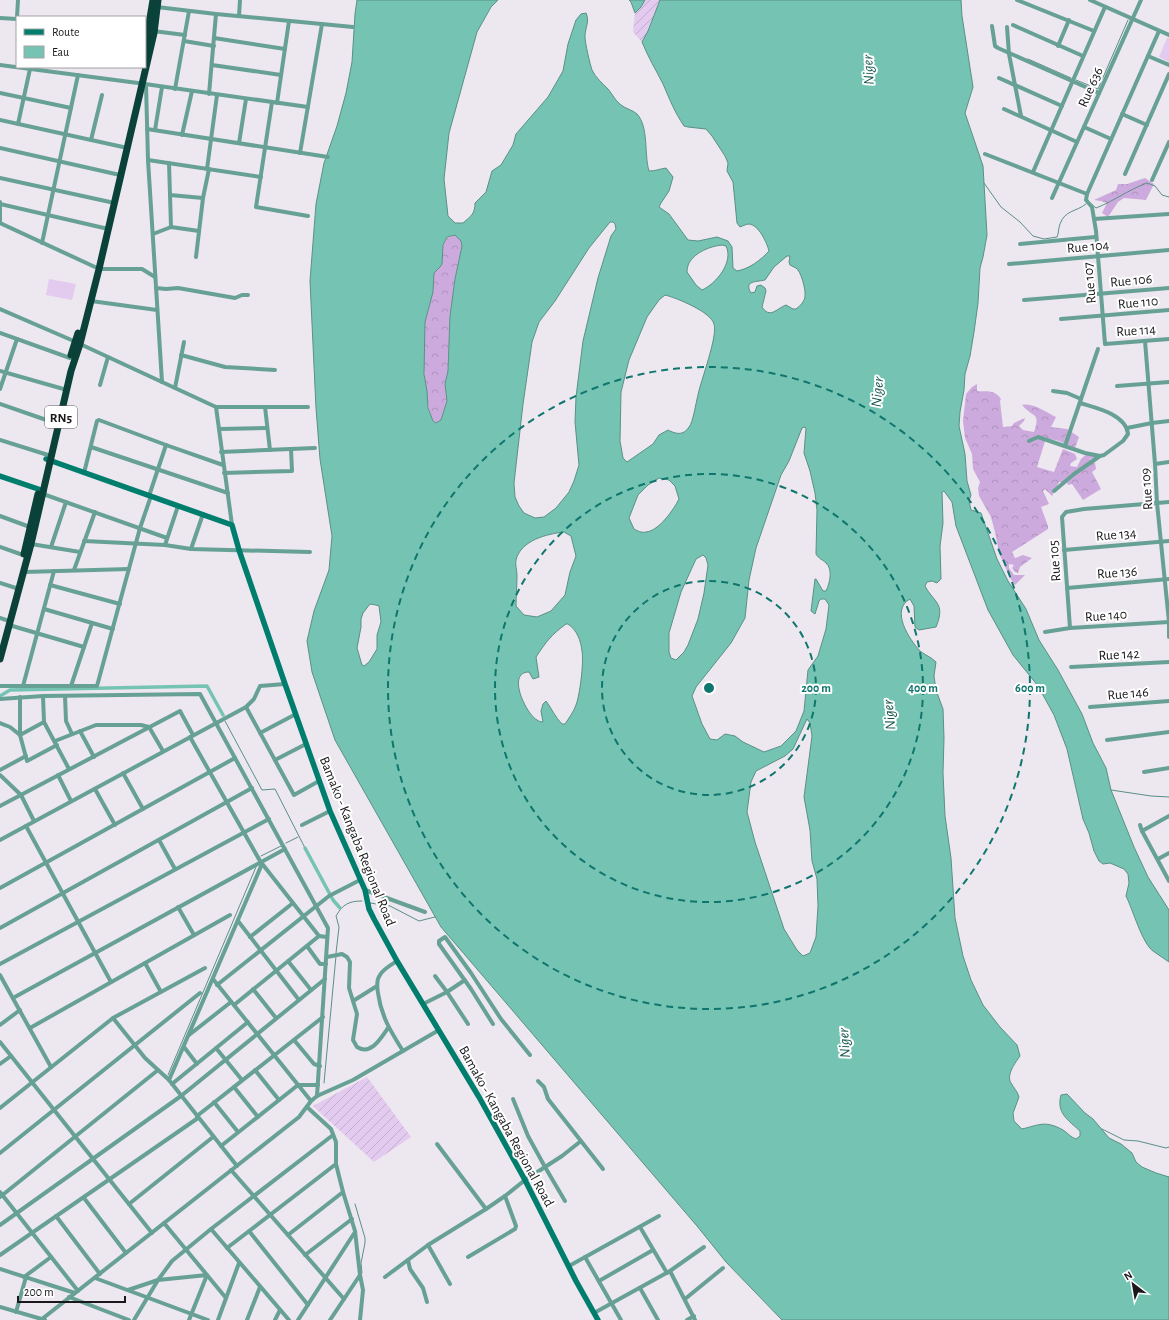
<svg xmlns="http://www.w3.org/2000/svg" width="1169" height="1320" viewBox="0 0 1169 1320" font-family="'Alegreya Sans',sans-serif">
  <defs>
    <pattern id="forest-crowns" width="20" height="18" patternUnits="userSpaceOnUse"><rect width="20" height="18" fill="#cdaade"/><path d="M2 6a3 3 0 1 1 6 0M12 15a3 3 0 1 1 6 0" fill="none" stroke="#af92be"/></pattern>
    <pattern id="garden-furrows" width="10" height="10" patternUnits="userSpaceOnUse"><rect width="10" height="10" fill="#e3caef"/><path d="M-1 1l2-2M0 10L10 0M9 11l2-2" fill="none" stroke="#c2adcc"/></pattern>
  </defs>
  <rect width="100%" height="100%" fill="#ede7f0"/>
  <g fill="url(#forest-crowns)">
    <path d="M1145,178L1154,184L1146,200L1124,198L1118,202L1108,217L1102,213L1107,203L1101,201L1094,200L1116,190L1118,184H1127Z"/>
    <path d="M455,235L461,241L462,246L455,279L450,316L448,371L445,384L447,401L441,420L436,423C423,416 422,337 425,321C426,316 429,312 429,306C431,295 432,284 434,273L440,267L443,245L447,238Z"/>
    <path d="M977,384V391C988,392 994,389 1001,399L1000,401L1003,427L1012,426L1014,423L1025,418L1024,421L1019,426L1023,430L1034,432C1041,412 1033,418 1022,405C1033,402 1047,413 1056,417L1051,427L1067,429L1079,437L1075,448L1059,441L1046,438L1037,467L1054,472L1063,449L1075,454L1077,459L1071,463L1070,466L1077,467L1081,459L1089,452L1096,455L1094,460L1089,458L1095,463L1096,469L1092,472L1101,489L1083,500L1072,484L1068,485L1067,482H1059L1052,496L1045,489L1043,491L1049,504L1041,507L1048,526V529L1012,552L1015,558L1023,555L1032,558L1020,567L1018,573L1015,572L1012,568L1014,565L1009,564V568L1014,575H1025L1015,585L1010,578L999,553L995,532L991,517L979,496L978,488L980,482L973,469L972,454L965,438L963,421L966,394L972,387Z"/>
  </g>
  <g fill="url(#garden-furrows)">
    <path d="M645,0H660L648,31L642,42L633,32L635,13L641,7Z"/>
    <path d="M367,1077L411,1137L374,1162L313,1106Z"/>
  </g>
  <g fill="#e3caef">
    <path d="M1167,38H1169V62L1159,57Z"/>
    <path d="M49,279L76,284L72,300L46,295Z"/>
  </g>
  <g fill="#75c4b3" stroke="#5a9085" fill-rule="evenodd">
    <path d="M357,0H498L491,7L477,32L449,133L444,179L448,216L455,223H463C471,216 475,214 475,203L486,192L492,171L501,165L513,145L516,134L548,97L563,71L568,44L576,20L581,14L586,13C590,22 585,27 585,37C585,43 590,64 592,70C596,78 602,83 608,89C613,95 614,99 621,105C626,109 633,110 637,114C649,127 644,155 649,171C656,171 659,169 666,168L673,177L669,191L661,203L659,207L669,214L688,240L698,241L717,237L728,241L732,247L733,268L737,271C749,269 761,260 769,251C767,243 759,225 749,224C746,224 743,226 740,227L737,223L733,182L727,171L728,163L725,156L712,136L706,129L688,127L684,126C674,111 670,100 663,84C656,70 648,57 642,42L648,31L660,0H961L962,16L973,87L965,113L983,166L987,235L983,257L980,268L978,303L974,332L970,356L965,374L964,390L960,412L959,426L965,454L967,481L971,495L969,501L971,510L981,513L997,559L1008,581L1026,609L1039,640L1058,670L1082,714L1093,743L1106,768L1111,790L1134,847L1148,877L1169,910V962C1164,958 1158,955 1153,951C1142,943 1133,910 1126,896L1129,883L1128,874L1124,869L1110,863L1103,864L1099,861L1094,851L1089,833L1083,819L1067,749L1054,715L1038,686L1013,655L988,610L956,526L952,502L944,491L942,492L943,523L940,546L941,579L937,583L932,581L927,582L925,586C934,603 946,603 936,627L919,630L915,627L914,606L910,599C890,610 909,639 920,651C925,655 931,657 936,662L934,676L936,690L943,709L944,738L943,773L945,816L951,858L955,918L963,956L971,980L983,1005L1000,1027L1017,1045L1020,1056C1015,1063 1006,1075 1011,1083C1014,1088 1017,1091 1019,1097L1013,1113L1014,1121L1022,1129C1039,1125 1045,1120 1063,1130C1068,1133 1070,1137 1076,1139L1080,1136V1131C1068,1120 1056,1113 1061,1095L1067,1094L1085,1113L1093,1119L1109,1138L1121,1144L1132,1153L1136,1162L1142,1167L1156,1173L1169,1177V1320H782L726,1262L697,1226L441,927L335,740L312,672L307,641L314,611L329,570L332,536L320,459L316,408L310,281L316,204L324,163L337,126L346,93L352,62L355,14ZM610,222H613L615,224L616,229L611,236L598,278L583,341L576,397L575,422L579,465L574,481L569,492L556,508L544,517L535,518L524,513L519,506L515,497L514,483L523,404L532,342L539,322L555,301L589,248ZM455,235L461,241L462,246L455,279L450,316L448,371L445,384L447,401L441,420L436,423L433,421L428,408L427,391L424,374L425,322L433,292L434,273L440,267L442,264L443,245L447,237ZM722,245L726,246C734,262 716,284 702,290L696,285L687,272C687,269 688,265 689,263C695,252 711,246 722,245ZM787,256H790L789,262L790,265C792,266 794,267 796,268C801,271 806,290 805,296C805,301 800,306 796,309H793L786,305C776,309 770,319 762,307L766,291L765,288L761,285L757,286L755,292L751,293C743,280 758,282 765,280L774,267ZM665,295C677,298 711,312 714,324C718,336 701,380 698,395C696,402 693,423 689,427C683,436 676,434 668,430L659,435L653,444L627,462L623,458L620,441L621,392L629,360L647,317L659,300ZM805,427L806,428L804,453L810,471L815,493L817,510L816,554C819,559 822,559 826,563C833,569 830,583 826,591H823L816,579H815L811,611L815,614L819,601L821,599H825L829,605L826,629L818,656L808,670L804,711L796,731L781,746L764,752L743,742L735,736L725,734L717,740L710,739L702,724L692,696L696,687L731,643L745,618L749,580L756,548L781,475L789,461L802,428ZM659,478L669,480L675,486L679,499C674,509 659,531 646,532C641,533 638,531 634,529L629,518L638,495L648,485ZM564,532L571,536L576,556L570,572L565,595L551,611L537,617L524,615L516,606C516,596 517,586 517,575C517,571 515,564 516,560C521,540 547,534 564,532ZM703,555L706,558L708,565L704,593L698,619L688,645L684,652L676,660L671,658L669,652V633L681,592L696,559ZM370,604L376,605L379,606L381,622L377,635V649L369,662L364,666L362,665L357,648L361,627V619L363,613ZM566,624H568C577,630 581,641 582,651C584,661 580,695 576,705C574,711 569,718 565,724H562C555,717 552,709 546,701L543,704L541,711L543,722C541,722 538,721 537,720C526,714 506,672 529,672L533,679L539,677L536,657C546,642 551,635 566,624ZM807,719L810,723L812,736L804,797L810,830L812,861L817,879L818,906L816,937L810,953L803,956L797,950L784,929L755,842L747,812L751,782L756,771L785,756L793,749Z"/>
    <path d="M629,0H645L641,7L635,13L631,2Z"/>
  </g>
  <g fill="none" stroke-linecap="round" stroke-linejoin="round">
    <g stroke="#5a9085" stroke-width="1">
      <path d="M1028,59L1071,78"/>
      <path d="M1076,80L1098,89L1128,20"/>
      <path d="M984,183L1001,207L1020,222L1033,236L1044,239L1057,237C1059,233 1058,229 1060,224C1065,210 1076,212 1086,204"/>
      <path d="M1090,203L1096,208C1114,201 1128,190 1147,183L1155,186L1162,195L1169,197"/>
      <path d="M225,721L262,790L275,789L305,848"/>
      <path d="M1111,790L1151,796L1169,797"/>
      <path d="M286,843L298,837"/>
      <path d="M261,856L281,846"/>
      <path d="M370,903L390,906L419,921L435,917"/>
      <path d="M336,953L339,927L336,916C343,904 349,901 362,901"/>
      <path d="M168,1075L256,867"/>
      <path d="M324,1083L336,956"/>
      <path d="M1102,1129L1124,1140L1138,1141L1166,1148L1169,1147"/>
      <path d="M355,1204L365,1238V1243L361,1263L362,1273"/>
    </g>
    <g stroke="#75c4b3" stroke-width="3.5">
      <path d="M0,696L10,690L207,686L223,715"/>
      <path d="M305,848L333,900L340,908"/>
    </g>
    <g stroke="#67a195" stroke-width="4">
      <path d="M1017,0L1094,31"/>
      <path d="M1090,0L1169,35"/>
      <path d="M157,7L216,14L353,27"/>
      <path d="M239,16L240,0"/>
      <path d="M17,17L18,0"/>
      <path d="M0,18L17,19"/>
      <path d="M1013,25L1083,56"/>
      <path d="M992,26L995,46L998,48L1099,93"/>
      <path d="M1007,27L1009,54L1021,116"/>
      <path d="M153,31L185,35"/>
      <path d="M1159,31L1087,194L1086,200L1092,207L1096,231L1105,344L1169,339"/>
      <path d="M214,38L285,49"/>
      <path d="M184,41L214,46"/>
      <path d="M1058,46L1069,20"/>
      <path d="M1148,56L1169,65"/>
      <path d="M0,65L138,83L308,107"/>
      <path d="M212,65L281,75"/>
      <path d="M999,78L1062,106"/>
      <path d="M146,85L148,160L162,382"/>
      <path d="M175,89L189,11"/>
      <path d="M0,93L71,108"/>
      <path d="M209,94L216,14"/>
      <path d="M272,102L256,207L308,216"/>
      <path d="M277,103L289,21"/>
      <path d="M1004,109L1077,142"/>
      <path d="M1122,114L1147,125"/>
      <path d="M0,120L123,147"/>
      <path d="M18,124L30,69"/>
      <path d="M1084,127L1111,139"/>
      <path d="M147,129L328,157"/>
      <path d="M155,130L162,87"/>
      <path d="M182,135L192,91"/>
      <path d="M91,140L102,95"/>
      <path d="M239,143L246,99"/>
      <path d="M0,148L120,175"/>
      <path d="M300,153L322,24"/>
      <path d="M985,154L1087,194"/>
      <path d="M148,160L261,177"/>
      <path d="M169,163L171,227"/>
      <path d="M207,169L217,95"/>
      <path d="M1033,172L1105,7"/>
      <path d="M1125,174L1169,74"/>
      <path d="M0,178L110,202"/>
      <path d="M1152,180L1169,142"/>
      <path d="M170,195L203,198"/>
      <path d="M1052,198L1141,0"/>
      <path d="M0,202V223L95,267"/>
      <path d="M0,204L104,228"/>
      <path d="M1094,219L1169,214"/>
      <path d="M153,234L171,227L199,231"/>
      <path d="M42,243L78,75"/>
      <path d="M1020,244L1095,237"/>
      <path d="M196,257L203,198L209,169"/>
      <path d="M1009,264L1169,250"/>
      <path d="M99,269H142L155,277"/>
      <path d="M156,288L166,289L178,288L235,298L242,295H248"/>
      <path d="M1024,300L1169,288"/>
      <path d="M91,301L157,310"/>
      <path d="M0,309L76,342"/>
      <path d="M1061,319L1169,310"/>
      <path d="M0,333L70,358"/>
      <path d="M1145,341L1155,464L1157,503L1169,622V637"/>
      <path d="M80,344L216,407L232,525"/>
      <path d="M181,355L225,367L275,370"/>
      <path d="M0,371L67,390"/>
      <path d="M100,385L108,357"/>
      <path d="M1117,386L1169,382"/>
      <path d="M175,388L184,342"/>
      <path d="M0,389L17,339"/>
      <path d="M1053,391L1067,393L1081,399"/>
      <path d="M0,404L55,423"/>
      <path d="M216,407H308"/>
      <path d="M265,407L270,450"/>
      <path d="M1127,428L1152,423L1169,421"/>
      <path d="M219,429L267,428"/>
      <path d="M0,440L48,455"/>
      <path d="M1029,441L1038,437L1085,453L1100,456L1104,455L1123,441L1128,434C1126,414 1096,408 1080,403"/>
      <path d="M1065,446L1098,349"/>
      <path d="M91,447L228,493"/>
      <path d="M221,452L315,448"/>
      <path d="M1155,464L1169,462"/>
      <path d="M84,473L97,421L99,420L166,445L223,465"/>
      <path d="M224,473L292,471L291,449"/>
      <path d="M1054,491L1074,474L1100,456"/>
      <path d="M43,494L167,538"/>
      <path d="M149,496L166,445"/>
      <path d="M0,516L30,527"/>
      <path d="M84,541L165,545L191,549L310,552"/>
      <path d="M31,544L80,552"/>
      <path d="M165,545L178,506"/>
      <path d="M0,547L23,555"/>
      <path d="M51,547L66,502"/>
      <path d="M191,549L203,514"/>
      <path d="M1064,550L1169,541"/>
      <path d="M74,570L95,512"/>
      <path d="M24,572L129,569"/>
      <path d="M0,583L19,589"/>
      <path d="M50,585L120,604"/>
      <path d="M1067,588L1169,579"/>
      <path d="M44,609L113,629"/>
      <path d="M0,618L6,620"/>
      <path d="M9,625L84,647"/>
      <path d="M1070,628L1062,517L1066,512L1084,509L1169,502"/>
      <path d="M1045,632L1070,628L1169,622"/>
      <path d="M1071,667L1169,662"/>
      <path d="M0,686H97L140,528L151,496"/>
      <path d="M23,686L54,571"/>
      <path d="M71,686L92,623"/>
      <path d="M43,696L44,722L69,769"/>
      <path d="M65,696L66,721L72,734"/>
      <path d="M20,697V735L27,761L57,745"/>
      <path d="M0,699L43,696L200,694L328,928L317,1096"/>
      <path d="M246,707L294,795L319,781"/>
      <path d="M1090,707L1169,701"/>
      <path d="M0,723L10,727L20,735L44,722"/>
      <path d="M80,731L94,757"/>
      <path d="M260,733L296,714"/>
      <path d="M190,737L260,861L319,936"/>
      <path d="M1107,740L1169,732"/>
      <path d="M55,741L96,725H141L149,727L163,751"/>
      <path d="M275,760L306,744"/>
      <path d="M0,770L26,756"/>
      <path d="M1144,772L1169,768"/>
      <path d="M123,773L143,809"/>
      <path d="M0,775L21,795L34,821"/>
      <path d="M58,775L71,801"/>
      <path d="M95,789L115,825"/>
      <path d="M0,806L180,711L193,735"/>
      <path d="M1169,816L1142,831L1169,881"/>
      <path d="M302,825L330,811"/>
      <path d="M1140,825L1142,831"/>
      <path d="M26,826L111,982"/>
      <path d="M0,840L246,707L254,699L260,686L285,684"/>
      <path d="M159,840L175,869"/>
      <path d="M1158,859L1169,853"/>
      <path d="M0,888L235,758"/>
      <path d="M365,890L425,912"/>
      <path d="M178,907L194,935"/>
      <path d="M238,921L299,1000"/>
      <path d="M0,928L252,788"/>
      <path d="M250,937L293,903"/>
      <path d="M307,946L320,964H326"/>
      <path d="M327,957L342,954L347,957L350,962L349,988L357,1014L353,1040L357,1047C371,1056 381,1038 388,1028"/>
      <path d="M288,961L311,990"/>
      <path d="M397,961C391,965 383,969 380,975C376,980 377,987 378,993C381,1016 391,1032 403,1051"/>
      <path d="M145,963L161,992"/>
      <path d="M0,964L269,819"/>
      <path d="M0,975L51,1067"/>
      <path d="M435,976L447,992L465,980"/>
      <path d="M213,979L311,1101"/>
      <path d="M217,985L329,896L360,880"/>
      <path d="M253,989L276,1018"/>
      <path d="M13,998L285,849"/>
      <path d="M353,1001L377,986"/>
      <path d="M423,1004L447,992L468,1024"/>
      <path d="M234,1005L319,936L327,937"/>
      <path d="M113,1018L145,1058L169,1080L237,1166"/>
      <path d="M493,1024L471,989L439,944V941L445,937L471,973L501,1019L530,1055"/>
      <path d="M0,1025L20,1010"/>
      <path d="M30,1028L230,915"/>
      <path d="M189,1035L231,1002"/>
      <path d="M294,1040L314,1064L320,1066"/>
      <path d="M0,1042L152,1233"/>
      <path d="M184,1047L197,1064"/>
      <path d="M216,1048L242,1080"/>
      <path d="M0,1064L11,1056"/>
      <path d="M255,1070L279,1100"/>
      <path d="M169,1080L262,864"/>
      <path d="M538,1081L544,1087L548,1099L603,1169"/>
      <path d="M172,1084L248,1022"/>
      <path d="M234,1087L258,1117"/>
      <path d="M513,1099L528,1136L545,1167L565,1201"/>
      <path d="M214,1102L238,1132"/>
      <path d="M307,1107L331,1129L336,1142V1164L343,1192L355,1231L360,1275L363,1290L360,1320"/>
      <path d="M0,1108L113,1018L205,968"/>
      <path d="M197,1116L323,1017"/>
      <path d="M437,1144L486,1209"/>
      <path d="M221,1146L298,1085H318"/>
      <path d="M0,1153L200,993"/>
      <path d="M231,1170L344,1299"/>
      <path d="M0,1192L78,1291"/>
      <path d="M0,1197L158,1070"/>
      <path d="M84,1198L126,1253"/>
      <path d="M129,1204L213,1137"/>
      <path d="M56,1216L100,1274"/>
      <path d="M164,1223L226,1298"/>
      <path d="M0,1225L181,1096L325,979"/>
      <path d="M640,1227L667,1273"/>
      <path d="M211,1229L289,1320"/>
      <path d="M249,1231L308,1305"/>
      <path d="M288,1235L343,1192"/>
      <path d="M428,1245L450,1284"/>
      <path d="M227,1248L336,1164"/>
      <path d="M0,1255L198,1118"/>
      <path d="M305,1255L352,1219"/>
      <path d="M468,1257L515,1229L516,1226L505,1196"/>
      <path d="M585,1257L621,1320"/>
      <path d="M408,1260L410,1269L423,1288L427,1302"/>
      <path d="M569,1266L659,1216"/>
      <path d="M0,1269L75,1293"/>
      <path d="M670,1271L695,1320"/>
      <path d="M24,1277L51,1257"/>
      <path d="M385,1277L428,1245L486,1209L505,1196L525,1180L562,1156L581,1141"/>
      <path d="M95,1278L208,1320"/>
      <path d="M599,1281L653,1250"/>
      <path d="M640,1288L658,1320"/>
      <path d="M128,1290L158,1280L207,1275L189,1320"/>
      <path d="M69,1297L129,1320"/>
      <path d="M685,1299L723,1268"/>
      <path d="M0,1307L45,1320"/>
      <path d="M16,1312L26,1277"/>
      <path d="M594,1313L670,1271L704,1247"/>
      <path d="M42,1319L299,1117L311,1101L317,1096L353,1080L439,1030"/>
      <path d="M134,1320L158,1280L172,1261L211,1229L333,1135"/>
      <path d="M218,1320L239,1263"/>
      <path d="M247,1320L260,1287"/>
      <path d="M275,1320L280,1310"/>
      <path d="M298,1320L355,1232"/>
      <path d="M330,1320L360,1275"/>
      <path d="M687,1320L694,1316"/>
    </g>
    <g stroke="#007e6d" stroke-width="5.5">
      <path d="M46,459L232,525L239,550L285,684L330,811L365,890L369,909L374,919L397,961L479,1097L525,1180L576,1281L598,1320"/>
      <path d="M0,476L44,491"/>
    </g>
    <g stroke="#0a4138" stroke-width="7">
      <path d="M145,48L153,0"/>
      <path d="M71,355L78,333"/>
      <path d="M24,554L38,494"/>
      <path d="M0,659L31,544L71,371L80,344L99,269L154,33L158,0"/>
    </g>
  </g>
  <g fill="none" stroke="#0f766e" stroke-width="2" stroke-dasharray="7 5">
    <circle cx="709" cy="688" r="107"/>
    <circle cx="709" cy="688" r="214"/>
    <circle cx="709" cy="688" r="321"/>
  </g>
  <g text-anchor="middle" stroke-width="4" stroke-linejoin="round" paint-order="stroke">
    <rect fill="#fff" stroke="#5f5d5f" stroke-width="1" x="45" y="406" width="32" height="22" rx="3"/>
    <g font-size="13" font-weight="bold" fill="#1a181b">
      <text x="61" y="422">RN5</text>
    </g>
    <g font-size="14" fill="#1a181b" stroke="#fff">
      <text transform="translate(1090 87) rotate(-66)" y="5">Rue 636</text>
      <text transform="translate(1088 246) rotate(-5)" y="5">Rue 104</text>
      <text transform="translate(1131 280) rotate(-5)" y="5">Rue 106</text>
      <text transform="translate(1089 283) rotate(-95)" y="5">Rue 107</text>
      <text transform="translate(1138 302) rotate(-5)" y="5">Rue 110</text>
      <text transform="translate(1136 330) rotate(-4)" y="5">Rue 114</text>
      <text transform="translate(1146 489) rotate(-94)" y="5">Rue 109</text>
      <text transform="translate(1116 534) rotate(-5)" y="5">Rue 134</text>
      <text transform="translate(1054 561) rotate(-94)" y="5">Rue 105</text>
      <text transform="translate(1117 572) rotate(-4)" y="5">Rue 136</text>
      <text transform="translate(1106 615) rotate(-4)" y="5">Rue 140</text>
      <text transform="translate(1119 654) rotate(-3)" y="5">Rue 142</text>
      <text transform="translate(1128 693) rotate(-5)" y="5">Rue 146</text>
      <text transform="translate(358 841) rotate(68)" y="5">Bamako - Kangaba Regional Road</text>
      <text transform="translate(507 1126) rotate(61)" y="5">Bamako - Kangaba Regional Road</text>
    </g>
    <g font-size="15" font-style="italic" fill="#15574c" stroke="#fff">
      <text transform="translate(868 70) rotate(-93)" y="5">Niger</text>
      <text transform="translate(877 392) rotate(-85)" y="5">Niger</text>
      <text transform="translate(889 715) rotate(-96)" y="5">Niger</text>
      <text transform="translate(844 1043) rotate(-94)" y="5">Niger</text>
    </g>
  </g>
  <circle cx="709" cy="688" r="6" fill="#0f766e" stroke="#fff" stroke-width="2"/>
  <g font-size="12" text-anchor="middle" font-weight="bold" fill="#0f766e" stroke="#fff" stroke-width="4" stroke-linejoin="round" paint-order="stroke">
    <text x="816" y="692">200 m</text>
    <text x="923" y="692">400 m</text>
    <text x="1030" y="692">600 m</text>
  </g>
  <rect x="16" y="16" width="130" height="52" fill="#ffffff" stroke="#a3a3a4"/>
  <rect x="24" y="29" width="20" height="6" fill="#007e6d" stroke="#a3a3a4"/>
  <text x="52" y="36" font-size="12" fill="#1a181b">Route</text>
  <rect x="24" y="46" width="20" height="12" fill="#75c4b3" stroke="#a3a3a4"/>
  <text x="52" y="56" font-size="12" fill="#1a181b">Eau</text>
  <g transform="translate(1133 1284) rotate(329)" stroke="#ffffff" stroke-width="3" paint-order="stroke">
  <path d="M0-3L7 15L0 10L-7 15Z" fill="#1a181b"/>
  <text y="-6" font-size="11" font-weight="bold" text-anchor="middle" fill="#1a181b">N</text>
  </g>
  <path d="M18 1296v6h107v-6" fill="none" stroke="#1a181b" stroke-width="2"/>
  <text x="24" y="1296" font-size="12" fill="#1a181b" stroke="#ffffff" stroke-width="3" paint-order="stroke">200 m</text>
</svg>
